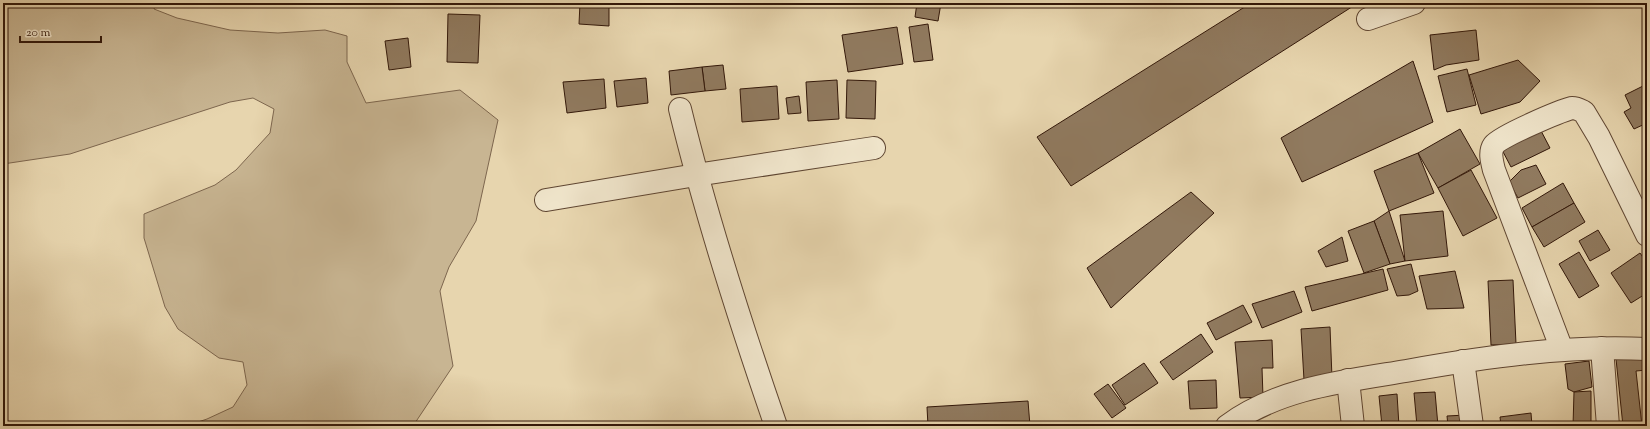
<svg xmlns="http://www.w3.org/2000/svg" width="1650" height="429" viewBox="0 0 1650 429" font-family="'Sorts Mill Goudy',serif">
  <rect width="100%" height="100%" fill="#e7d5ae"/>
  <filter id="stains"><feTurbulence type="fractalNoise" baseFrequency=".005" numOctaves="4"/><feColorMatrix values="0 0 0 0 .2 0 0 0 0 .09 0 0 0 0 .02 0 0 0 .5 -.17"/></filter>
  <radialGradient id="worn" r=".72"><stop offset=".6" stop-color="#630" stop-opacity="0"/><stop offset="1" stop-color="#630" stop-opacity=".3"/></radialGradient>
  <path fill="#c8b592" stroke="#7d664e" d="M3,3H156L154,9L177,18L230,30L278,33L325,30L347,36V62L366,103L460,90L498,120L476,221L449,267L440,291L453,366L413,426H186L207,419L233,407L247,385L243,362L219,358L178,329L165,307L144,238V214L215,185L236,170L270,133L274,109L253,98L230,102L70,154L3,164Z"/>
  <g fill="#907a5f" stroke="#321709">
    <path d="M580,3H609V26L579,24Z"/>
    <path d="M917,3H941L938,21L915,17Z"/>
    <path d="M1251,3H1358L1071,186L1037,137Z"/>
    <path d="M448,14L480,15L478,63L447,62Z"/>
    <path d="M928,24L933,60L914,62L909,27Z"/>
    <path d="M897,27L903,64L848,72L842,35Z"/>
    <path d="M1476,30L1479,60L1446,65L1434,70L1430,35Z"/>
    <path d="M408,38L411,67L389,70L385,41Z"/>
    <path d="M1518,60L1540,81L1520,102L1481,114L1469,75Z"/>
    <path d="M1413,61L1433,122L1302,182L1281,138Z"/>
    <path d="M723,65L726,89L705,91L702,67Z"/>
    <path d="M702,67L705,91L671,95L669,71Z"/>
    <path d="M1467,69L1476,105L1447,112L1438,76Z"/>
    <path d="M646,78L648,103L617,107L614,81Z"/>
    <path d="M604,79L606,108L567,113L563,82Z"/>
    <path d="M837,80L839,119L808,121L806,82Z"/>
    <path d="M847,80L876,81L875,119L846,118Z"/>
    <path d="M1645,85L1647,89V123L1634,129L1624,112L1631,108L1625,95Z"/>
    <path d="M777,86L779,119L742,122L740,89Z"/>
    <path d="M799,96L801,113L788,114L786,98Z"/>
    <path d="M1539,127L1550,148L1511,167L1500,146Z"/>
    <path d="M1460,129L1480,164L1438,188L1418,153Z"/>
    <path d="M1418,153L1434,193L1389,211L1374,171Z"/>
    <path d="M1536,165L1546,184L1518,198L1509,182L1521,170Z"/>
    <path d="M1471,170L1497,218L1463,236L1438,188Z"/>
    <path d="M1563,183L1574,203L1532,227L1522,208Z"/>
    <path d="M1191,192L1214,213L1111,308L1087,268Z"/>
    <path d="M1574,203L1585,222L1544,247L1532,227Z"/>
    <path d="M1389,211L1405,261L1390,264L1374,221Z"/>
    <path d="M1443,211L1448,256L1405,261L1400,215Z"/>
    <path d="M1374,221L1390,264L1364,273L1348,231Z"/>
    <path d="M1598,230L1610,250L1590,261L1579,241Z"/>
    <path d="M1342,237L1348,261L1326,267L1318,251Z"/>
    <path d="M1579,252L1599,286L1579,298L1559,264Z"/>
    <path d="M1640,253L1647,263V293L1631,303L1611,273Z"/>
    <path d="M1411,264L1418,291L1409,295L1397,296L1387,269Z"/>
    <path d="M1383,269L1388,290L1312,311L1305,287Z"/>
    <path d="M1455,271L1464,308L1427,309L1419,276Z"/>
    <path d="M1513,280L1516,344L1491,345L1488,281Z"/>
    <path d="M1294,291L1302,312L1262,328L1252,304Z"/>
    <path d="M1243,305L1252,322L1216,340L1207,323Z"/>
    <path d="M1330,327L1332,378L1304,380L1301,329Z"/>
    <path d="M1201,334L1213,352L1173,380L1160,362Z"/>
    <path d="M1272,340L1273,368H1262L1263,397L1240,398L1235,342Z"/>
    <path d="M1647,356V370L1636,371L1642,426H1623L1616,359Z"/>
    <path d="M1589,361L1592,387L1574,392L1568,389L1565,364Z"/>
    <path d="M1144,363L1158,383L1125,405L1112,385Z"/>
    <path d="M1216,380L1217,408L1190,409L1188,381Z"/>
    <path d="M1108,384L1126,408L1112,418L1094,394Z"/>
    <path d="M1591,391V426H1573L1574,392Z"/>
    <path d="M1435,392L1438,426H1417L1414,393Z"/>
    <path d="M1397,394L1399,426H1382L1379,396Z"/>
    <path d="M1028,401L1030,426H928L927,407Z"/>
    <path d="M1531,413L1532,426H1501L1500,417Z"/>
    <path d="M1466,415L1467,426H1448L1447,416Z"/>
  </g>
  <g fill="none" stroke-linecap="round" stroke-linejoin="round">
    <g stroke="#5f4632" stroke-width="24">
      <g id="street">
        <path d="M1368,19L1414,3"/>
        <path d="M680,109C706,216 740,322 776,426"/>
        <path d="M546,200L696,175L874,148"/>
        <path d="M1602,348L1608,426"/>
        <path d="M1562,350L1494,170C1492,162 1489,152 1494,145C1501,136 1560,111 1572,108C1577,108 1580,110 1584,112L1599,137L1647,235"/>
        <path d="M1463,361L1472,426"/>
        <path d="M1348,380L1353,426"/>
        <path d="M1227,426C1278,388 1345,381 1406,371C1485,357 1566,345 1647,349"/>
      </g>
    </g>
    <use href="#street" stroke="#efe4ca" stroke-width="22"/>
  </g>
  <rect width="1650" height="429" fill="none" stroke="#e7d5ae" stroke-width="16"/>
  <rect x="4" y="4" width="1642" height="421" fill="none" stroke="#321709" stroke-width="2"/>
  <rect x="8" y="8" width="1634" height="413" fill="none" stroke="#321709"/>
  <path d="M20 36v6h81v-6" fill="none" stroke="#321709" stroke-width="2"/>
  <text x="26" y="36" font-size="12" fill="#321709" stroke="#efe4ca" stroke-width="3" paint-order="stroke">20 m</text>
  <rect width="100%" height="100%" filter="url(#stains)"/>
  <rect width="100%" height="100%" fill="url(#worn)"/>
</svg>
